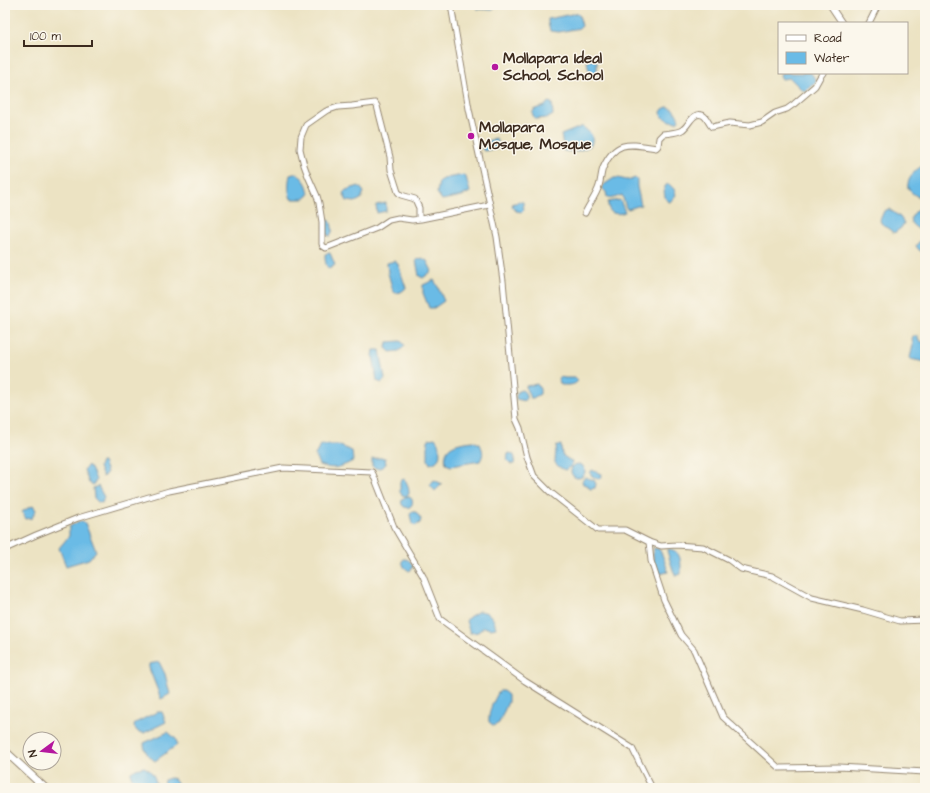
<svg xmlns="http://www.w3.org/2000/svg" width="930" height="793" viewBox="0 0 930 793" font-family="'Architects Daughter',sans-serif">
  <rect width="100%" height="100%" fill="#fbf7ec"/>
  <filter id="ink" filterUnits="userSpaceOnUse"><feTurbulence type="fractalNoise" baseFrequency=".025" numOctaves="2"/><feDisplacementMap in="SourceGraphic" scale="8" xChannelSelector="R" yChannelSelector="G"/><feConvolveMatrix kernelMatrix="1 2 1 2 8 2 1 2 1" color-interpolation-filters="sRGB"/></filter>
  <filter id="wash" filterUnits="userSpaceOnUse"><feTurbulence type="fractalNoise" baseFrequency=".012" numOctaves="4" result="noise"/><feDisplacementMap in="SourceGraphic" scale="16" xChannelSelector="R" yChannelSelector="G"/><feGaussianBlur stdDeviation="0.9" result="paint"/><feColorMatrix in="noise" values="0 0 0 0 0 0 0 0 0 0 0 0 0 0 0 0 0 1.4 0 .05"/><feComposite in="paint" operator="in"/></filter>
  <g filter="url(#wash)">
    <rect width="100%" height="100%" fill="#ece3c3"/>
    <g fill="#6abbe6" stroke="#527282">
      <path d="M475,5H495V8L493,10L478,9Z"/>
      <path d="M577,13L579,15L582,26L580,28L559,32L550,31L548,23V19Z"/>
      <path d="M597,59V74L591,75L588,67L587,61Z"/>
      <path d="M781,73H811L816,80L815,83L805,91L801,89L790,78L782,79L780,76Z"/>
      <path d="M548,102L552,103L553,115L548,118L535,119L532,113L535,109L545,106Z"/>
      <path d="M667,107C674,107 677,114 679,120L677,122L671,121L662,117L661,112L663,109Z"/>
      <path d="M581,127H583C589,132 595,135 591,145C584,150 570,154 562,150L563,145L561,135Z"/>
      <path d="M496,139L499,144L498,149H493L484,151L483,150L481,146L482,143Z"/>
      <path d="M923,166L925,167V193L918,197C915,195 910,192 908,188C906,180 916,168 923,166Z"/>
      <path d="M297,173C305,180 308,185 309,195L304,199H291C288,191 288,184 290,175Z"/>
      <path d="M464,175L466,177L470,192L462,196L442,200L437,193L439,181L446,178Z"/>
      <path d="M614,178C623,177 625,183 635,178L637,180V187L641,205L628,209L626,208L622,195L614,198L607,197L606,192L602,188V186Z"/>
      <path d="M669,184L674,189L676,195L670,202H668C664,198 663,189 666,185Z"/>
      <path d="M359,186L364,192L361,199L355,202L347,201L343,193L346,190Z"/>
      <path d="M620,200L625,212C615,216 607,213 608,202Z"/>
      <path d="M518,201L523,202L524,210L522,212L516,211L512,206L513,203H516Z"/>
      <path d="M386,203V211L377,213L376,205Z"/>
      <path d="M925,203V253L919,250L916,246L923,236L922,232C919,229 914,227 912,224C906,217 921,207 925,203Z"/>
      <path d="M889,209L900,217L904,223L901,228L894,233L881,223L880,220L884,211Z"/>
      <path d="M329,219C332,224 334,231 330,236L327,235C324,229 324,225 326,220Z"/>
      <path d="M330,253L335,265L329,269C325,265 325,259 325,254Z"/>
      <path d="M422,258L427,261L432,271L423,278L419,276L416,260Z"/>
      <path d="M394,261L398,264L406,288L401,292L395,293L393,291L388,273L387,263Z"/>
      <path d="M434,280L437,285L444,301L434,308H429L423,293V285Z"/>
      <path d="M913,336H918V340L925,343V362L910,359V358L913,345L912,339Z"/>
      <path d="M401,341L405,346L399,351L390,352L386,348L387,342Z"/>
      <path d="M374,350H380L385,379L382,383L377,381L373,356Z"/>
      <path d="M559,377L565,378H575L578,381C574,386 567,385 561,385L558,379Z"/>
      <path d="M537,384L540,389V394L533,398H530L527,391L526,386Z"/>
      <path d="M522,390C526,392 527,398 525,401L516,399V395L518,391Z"/>
      <path d="M435,438C439,442 441,453 439,458C437,462 433,463 430,464L428,460V440L429,439Z"/>
      <path d="M473,441L480,444C483,451 484,454 480,461L451,466L446,464C442,444 458,443 473,441Z"/>
      <path d="M321,445H338L352,451L353,461C339,468 334,470 319,465L315,455Z"/>
      <path d="M561,445L562,455L572,462L571,466L565,470L559,467L555,463C555,460 556,447 557,446Z"/>
      <path d="M509,453L513,454L515,458L514,464H511L507,460L508,454Z"/>
      <path d="M378,458H385L386,464C382,468 376,470 372,466V459Z"/>
      <path d="M101,462H103L107,472L103,477L99,467Z"/>
      <circle cx="578" cy="471" r="7"/>
      <path d="M88,465C92,469 94,475 96,480L93,485L89,483L84,470Z"/>
      <path d="M592,470L601,474L602,477L598,479L592,476L590,473Z"/>
      <path d="M585,477L594,480L596,484L595,488L590,489L587,485L583,484L582,481Z"/>
      <path d="M404,479C408,483 409,489 409,494L406,496L402,495L400,492V481Z"/>
      <path d="M434,480L442,484L435,491L430,485Z"/>
      <path d="M98,486L104,497L102,503L98,502L94,498L93,488Z"/>
      <circle cx="407" cy="502" r="5.5"/>
      <path d="M33,506L36,510L32,518L26,519L22,512L28,508Z"/>
      <path d="M411,512H416L421,519L420,523L415,526L412,523L410,515Z"/>
      <path d="M79,521L85,523L96,551L89,559L66,566L59,548L69,536V527Z"/>
      <path d="M654,548L659,549C662,553 667,567 668,572L659,574C655,567 651,556 654,548Z"/>
      <path d="M668,549C682,550 681,563 681,574L676,576L673,570L667,551Z"/>
      <path d="M404,559C409,559 411,562 413,566L411,570L409,571L404,567L402,561Z"/>
      <path d="M479,611C490,612 494,618 496,628L490,629L484,627L478,632L470,633L466,621L469,617Z"/>
      <path d="M159,662L165,674L170,694L161,699L149,668V664Z"/>
      <path d="M499,691H503L508,695V702L499,723L494,726L489,722C488,710 494,701 499,691Z"/>
      <path d="M157,712H162L166,722L144,733L138,732L134,727L135,723Z"/>
      <path d="M168,732L176,739L177,745L155,761C148,756 144,751 144,743Z"/>
      <path d="M144,767C151,770 155,776 156,784L151,788H139L131,776V772L136,769Z"/>
      <path d="M170,778L174,779L180,788H163L164,780Z"/>
    </g>
  </g>
  <g filter="url(#ink)">
    <g fill="none" stroke-linecap="round" stroke-linejoin="round">
      <g stroke="#948670" stroke-width="7">
        <g id="street">
          <path d="M451,5L469,109L497,237L503,281L516,419L520,428L527,457L534,476L550,492L598,530H625L649,542L651,561L664,600L681,635L694,650L723,717L779,768L839,767L925,772"/>
          <path d="M830,5L842,23"/>
          <path d="M869,23L878,5"/>
          <path d="M585,213C589,204 596,196 599,186C601,180 601,173 603,168C616,139 630,144 656,148L658,146L659,138L663,134C670,133 677,133 682,130C689,126 692,112 702,115C707,116 708,124 712,127L730,123L750,125L762,122L775,113L787,109L794,104L815,86L820,77L823,73"/>
          <path d="M419,219V208L415,199L401,195L398,192L391,170L390,157L377,106L375,103L352,106L338,107L326,111L306,125L301,137L300,149L304,165L308,176L317,196L319,203L322,222V244L323,246L326,248L377,228L389,220L398,218L412,220L421,219L489,205"/>
          <path d="M649,542L661,546L677,545L703,547L729,560L741,569L772,576L812,598L863,610L900,621L925,620"/>
          <path d="M5,549L36,535L78,518L169,491L283,468L372,472L373,474L394,527L423,576L440,619L525,681L632,748L652,788"/>
        </g>
      </g>
      <g stroke="#948670" stroke-width="9">
        <path id="secondary" d="M5,751L45,788"/>
      </g>
      <use href="#street" stroke="#fff" stroke-width="5"/>
      <use href="#secondary" stroke="#fff" stroke-width="7"/>
    </g>
  </g>
  <g fill="#b5179e" stroke="#fbf7ec" stroke-width="1.5">
    <circle cx="495" cy="67" r="4"/>
    <circle cx="471" cy="136" r="4"/>
  </g>
  <g text-anchor="middle" stroke-width="3" stroke-linejoin="round" paint-order="stroke">
    <g font-size="15" font-weight="bold" fill="#3b2a1e" stroke="#fbf7ec" text-anchor="start">
      <text x="503" y="63">Mollapara Ideal<tspan x="503" dy="17">School, School</tspan></text>
      <text x="479" y="132">Mollapara<tspan x="479" dy="17">Mosque, Mosque</tspan></text>
    </g>
  </g>
  <rect width="930" height="793" fill="none" stroke="#fbf7ec" stroke-width="20"/>
  <rect x="778" y="22" width="130" height="52" fill="#fbf7ec" stroke="#aea59a"/>
  <rect x="786" y="35" width="20" height="6" fill="#ffffff" stroke="#aea59a"/>
  <text x="814" y="42" font-size="12" fill="#3b2a1e">Road</text>
  <rect x="786" y="52" width="20" height="12" fill="#6abbe6" stroke="#aea59a"/>
  <text x="814" y="62" font-size="12" fill="#3b2a1e">Water</text>
  <g transform="translate(42 751) rotate(255)"><circle r="19" fill="#fbf7ec" stroke="#aea59a"/>
  <path d="M0-3L7 15L0 10L-7 15Z" fill="#b5179e"/>
  <text y="-6" font-size="11" font-weight="bold" text-anchor="middle" fill="#3b2a1e">N</text>
  </g>
  <path d="M24 40v6h68v-6" fill="none" stroke="#3b2a1e" stroke-width="2"/>
  <text x="30" y="40" font-size="12" fill="#3b2a1e" stroke="#fbf7ec" stroke-width="3" paint-order="stroke">100 m</text>
</svg>
